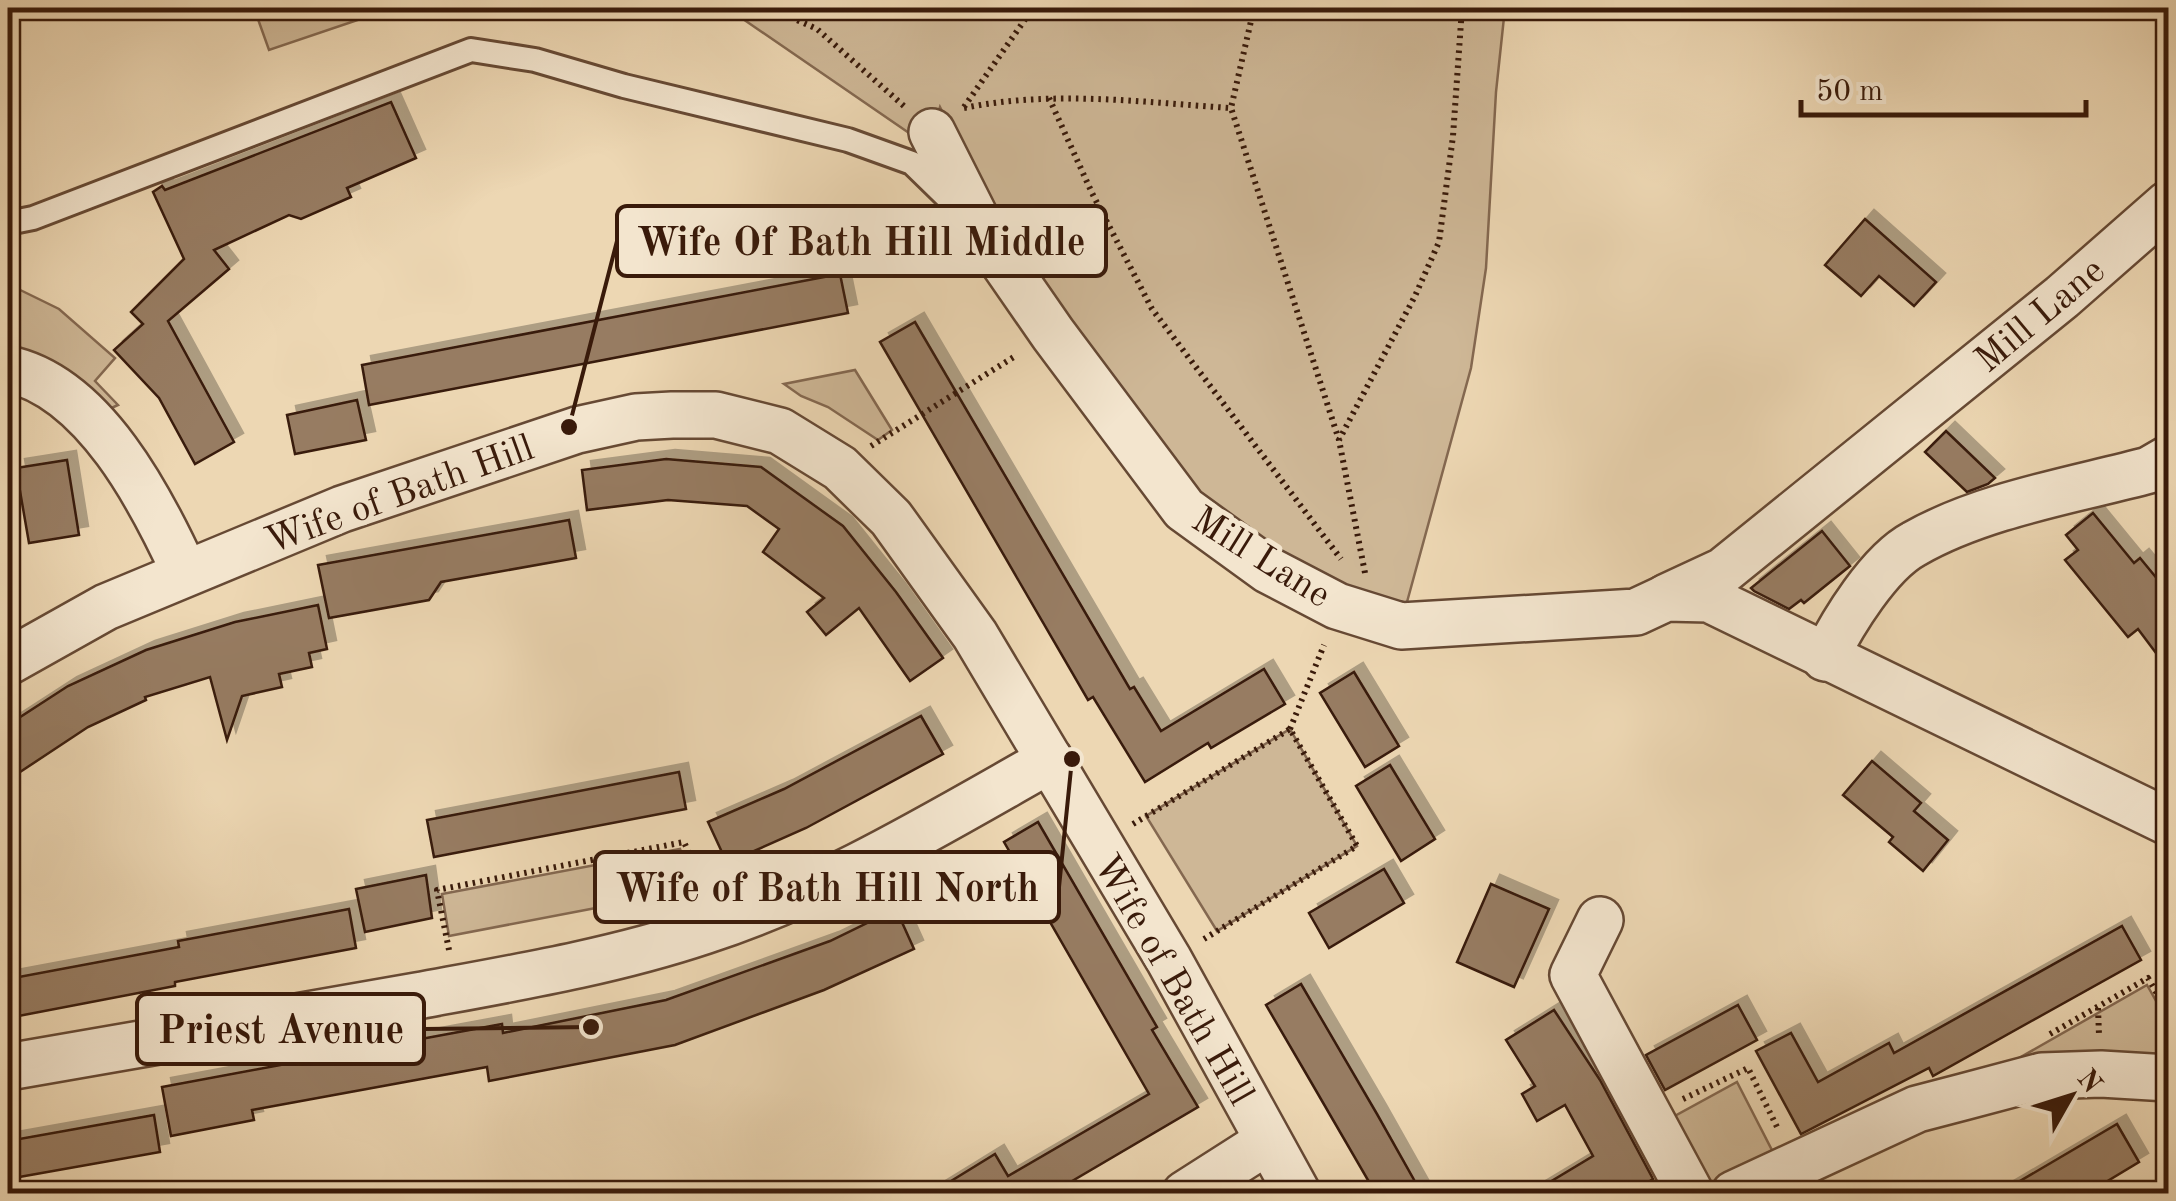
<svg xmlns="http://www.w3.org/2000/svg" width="2176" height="1201" viewBox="0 0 2176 1201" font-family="'Old Standard TT',serif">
  <defs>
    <filter id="shadow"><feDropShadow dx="9" dy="-9" stdDeviation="0" flood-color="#0004"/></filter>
  </defs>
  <rect width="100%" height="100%" fill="#edd7b3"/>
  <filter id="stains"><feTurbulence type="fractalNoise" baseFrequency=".002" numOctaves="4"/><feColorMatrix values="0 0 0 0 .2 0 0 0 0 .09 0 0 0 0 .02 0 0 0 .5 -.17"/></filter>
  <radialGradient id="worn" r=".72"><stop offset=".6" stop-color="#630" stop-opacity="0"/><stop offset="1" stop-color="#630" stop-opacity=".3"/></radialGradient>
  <g fill="#ceb796" stroke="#846850" stroke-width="2.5">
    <path d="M254,8H393L269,50Z"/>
    <path d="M727,8H1505L1496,92L1486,268L1471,368L1404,613L1310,583L1191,497L1005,236L940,107L928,146Z"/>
    <path d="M8,284L59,309L115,358L95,381L118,405L105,411L8,352Z"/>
    <path d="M855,370L892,430L878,440L828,407L801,396L784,384Z"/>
    <path d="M1290,729L1357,846L1217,931L1146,816Z"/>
    <path d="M680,849L691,878L601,907L449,936L442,894Z"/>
    <path d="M2147,985L2168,1022V1062L1998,1070Z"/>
    <path d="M1737,1082L1777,1160L1705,1193L1662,1123Z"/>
  </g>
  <g fill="#977c62" stroke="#391a0a" stroke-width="2.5" filter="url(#shadow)">
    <path d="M391,102L416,158L347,188L351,197L301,219L289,215L214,250L229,269L168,321L234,442L195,464L159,398L114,350L143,324L131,312L184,259L153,192L162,186L165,190Z"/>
    <path d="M1865,219L1936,282L1914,306L1879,276L1861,296L1825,265Z"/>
    <path d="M840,274L848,313L369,405L362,365Z"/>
    <path d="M915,322L1130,689L1134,687L1161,731L1264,669L1285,704L1211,748L1208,743L1145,782L1093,697L1088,700L880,342Z"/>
    <path d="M357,400L366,440L295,454L287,415Z"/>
    <path d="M1946,431L1995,478L1988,484L1967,492L1925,452Z"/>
    <path d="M666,459L761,467L843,526L896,592L943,658L910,681L859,608L826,635L807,612L824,598L763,552L779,529L747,506L668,500L587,510L582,470Z"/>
    <path d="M67,460L79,535L29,543L16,468Z"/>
    <path d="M2093,513L2134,563L2140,558L2168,592V669L2138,629L2128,637L2065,560L2078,550L2066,535Z"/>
    <path d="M569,520L576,558L441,582L429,600L329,618L318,565Z"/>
    <path d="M1822,531L1850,566L1804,603L1801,600L1789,609L1754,591L1751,588Z"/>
    <path d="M318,605L327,649L309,653L312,667L279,674L282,687L242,696L227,740L210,677L145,697L146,700L88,727L8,780V725L68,686L146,650L235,622Z"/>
    <path d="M1354,672L1399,746L1365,767L1320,693Z"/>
    <path d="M921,716L943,754L806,828L727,863L708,822L784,789Z"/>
    <path d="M1872,761L1921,803L1914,811L1948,840L1923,871L1889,842L1893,837L1843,795Z"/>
    <path d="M1390,765L1435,839L1401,861L1356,786Z"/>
    <path d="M679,772L686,809L434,857L427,820Z"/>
    <path d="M1038,822L1157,1027L1152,1030L1198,1107L1050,1194H930L995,1154L1008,1176L1149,1094L1004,842Z"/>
    <path d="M1384,869L1404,903L1329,948L1309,913Z"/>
    <path d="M426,875L432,918L365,932L356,889Z"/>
    <path d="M1491,884L1549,909L1514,987L1457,962Z"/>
    <path d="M349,909L356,948L175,982V986L8,1018V979L179,947L178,941Z"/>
    <path d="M896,909L914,949L824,990L675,1045L489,1081L487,1067L252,1110L254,1120L171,1136L162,1087L502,1024L503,1033L666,1000L830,941Z"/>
    <path d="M2122,926L2141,960L1933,1076L1929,1068L1801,1134L1756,1051L1791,1033L1818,1082L1889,1043L1894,1053Z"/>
    <path d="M1301,984L1377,1114L1422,1194H1376L1311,1082L1266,1005Z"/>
    <path d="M1738,1005L1757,1040L1665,1090L1646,1055Z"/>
    <path d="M1554,1010L1600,1080L1653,1179L1629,1194H1530L1593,1156L1565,1105L1537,1121L1522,1094L1535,1086L1506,1040Z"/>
    <path d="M154,1115L160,1152L8,1179V1141Z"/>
    <path d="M2117,1124L2139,1162L2086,1194H1998Z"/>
  </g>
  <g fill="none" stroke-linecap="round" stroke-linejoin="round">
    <g stroke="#664934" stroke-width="28">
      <path id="lane" d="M8,223L33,218L471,50L535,60L624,86L848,140L912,163L952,202"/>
    </g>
    <g stroke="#664934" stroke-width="50">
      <g id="street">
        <path d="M932,132L983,233L1053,334L1184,509L1268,570L1337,606L1401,626L1636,612L1666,598L1709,599L2168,822"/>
        <path d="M8,369C94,387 152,501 185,573"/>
        <path d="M1667,597L1723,571L2062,297L2168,204"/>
        <path d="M1825,658C1843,622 1879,563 1914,544C1982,505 2074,490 2149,470L2168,459"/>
        <path d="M8,662L106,607L342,509L577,430L636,417L672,415H716L780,431L840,468L891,518L975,635L1169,960L1298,1194"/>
        <path d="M1600,920L1573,975L1691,1194"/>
        <path d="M8,1067C144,1043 281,1020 417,996C514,978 611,962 704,931C827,891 938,823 1050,760"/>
        <path d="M1185,1194L1268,1141"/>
        <path d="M1734,1194L1917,1109L1963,1097L2042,1076L2101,1074L2168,1078"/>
      </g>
    </g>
    <g stroke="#391a0a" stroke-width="6" stroke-dasharray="2.5 5" stroke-linecap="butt">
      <path d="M770,8L817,29L905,107"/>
      <path d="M1254,8L1231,108L1339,440"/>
      <path d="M1049,98L1092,193L1152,309L1341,559"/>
      <path d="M964,107L1033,8"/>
      <path d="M964,108C1052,90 1141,102 1230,108"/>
      <path d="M871,446L1017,355"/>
      <path d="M1365,573L1339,440L1415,296L1439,242L1453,136L1462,8"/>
      <path d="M1290,729L1324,645"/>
      <path d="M1133,824L1290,729L1357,846L1204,939"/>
      <path d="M449,950L437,890L684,842L704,887"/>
      <path d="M2098,1008L2099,1035"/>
      <path d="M2050,1034L2148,978L2168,1013"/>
      <path d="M1683,1099L1748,1068L1779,1131"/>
    </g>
    <use href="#lane" stroke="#f3e5ce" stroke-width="22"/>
    <use href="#street" stroke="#f3e5ce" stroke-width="45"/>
  </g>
  <g text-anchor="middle" stroke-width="10" stroke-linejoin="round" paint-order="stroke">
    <g font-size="38" fill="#391a0a" stroke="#f3e5ce">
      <text transform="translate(2039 314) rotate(-40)" y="13">Mill Lane</text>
      <text transform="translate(399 493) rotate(-20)" y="13">Wife of Bath Hill</text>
      <text transform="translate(1262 556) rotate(32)" y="13">Mill Lane</text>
      <text transform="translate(1175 979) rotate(60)" y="13">Wife of Bath Hill</text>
    </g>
  </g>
  <path fill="none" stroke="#391a0a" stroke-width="4" d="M569 427L617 241M1072 759L1059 887M591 1027L424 1029"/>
  <g fill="#391a0a" stroke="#f3e5ce" stroke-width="4">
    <circle cx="569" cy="427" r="10"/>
    <circle cx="1072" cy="759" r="10"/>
    <circle cx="591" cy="1027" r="10"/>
  </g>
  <g fill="#f3e5ce" stroke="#391a0a" stroke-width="4">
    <rect x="617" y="206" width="489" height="70" rx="10"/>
    <rect x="595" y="852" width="464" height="70" rx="10"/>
    <rect x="137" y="994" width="287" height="70" rx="10"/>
  </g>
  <g font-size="40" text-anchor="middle" font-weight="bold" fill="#391a0a">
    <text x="861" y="255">Wife Of Bath Hill Middle</text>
    <text x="827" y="901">Wife of Bath Hill North</text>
    <text x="281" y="1043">Priest Avenue</text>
  </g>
  <rect width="2176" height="1201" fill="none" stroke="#edd7b3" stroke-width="40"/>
  <rect x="10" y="10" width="2156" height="1181" fill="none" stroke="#391a0a" stroke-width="5"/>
  <rect x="20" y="20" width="2136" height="1161" fill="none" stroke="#391a0a" stroke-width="2.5"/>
  <g transform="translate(2071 1096) rotate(51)" stroke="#f3e5ce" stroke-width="8" paint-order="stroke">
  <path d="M0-8L18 38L0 25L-18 38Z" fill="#391a0a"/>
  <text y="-15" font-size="28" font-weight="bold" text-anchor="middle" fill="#391a0a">N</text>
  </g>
  <path d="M1801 100v15h285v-15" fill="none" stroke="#391a0a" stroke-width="5"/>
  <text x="1816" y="100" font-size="30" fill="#391a0a" stroke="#f3e5ce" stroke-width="8" paint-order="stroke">50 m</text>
  <rect width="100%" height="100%" filter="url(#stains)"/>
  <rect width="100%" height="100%" fill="url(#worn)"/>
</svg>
